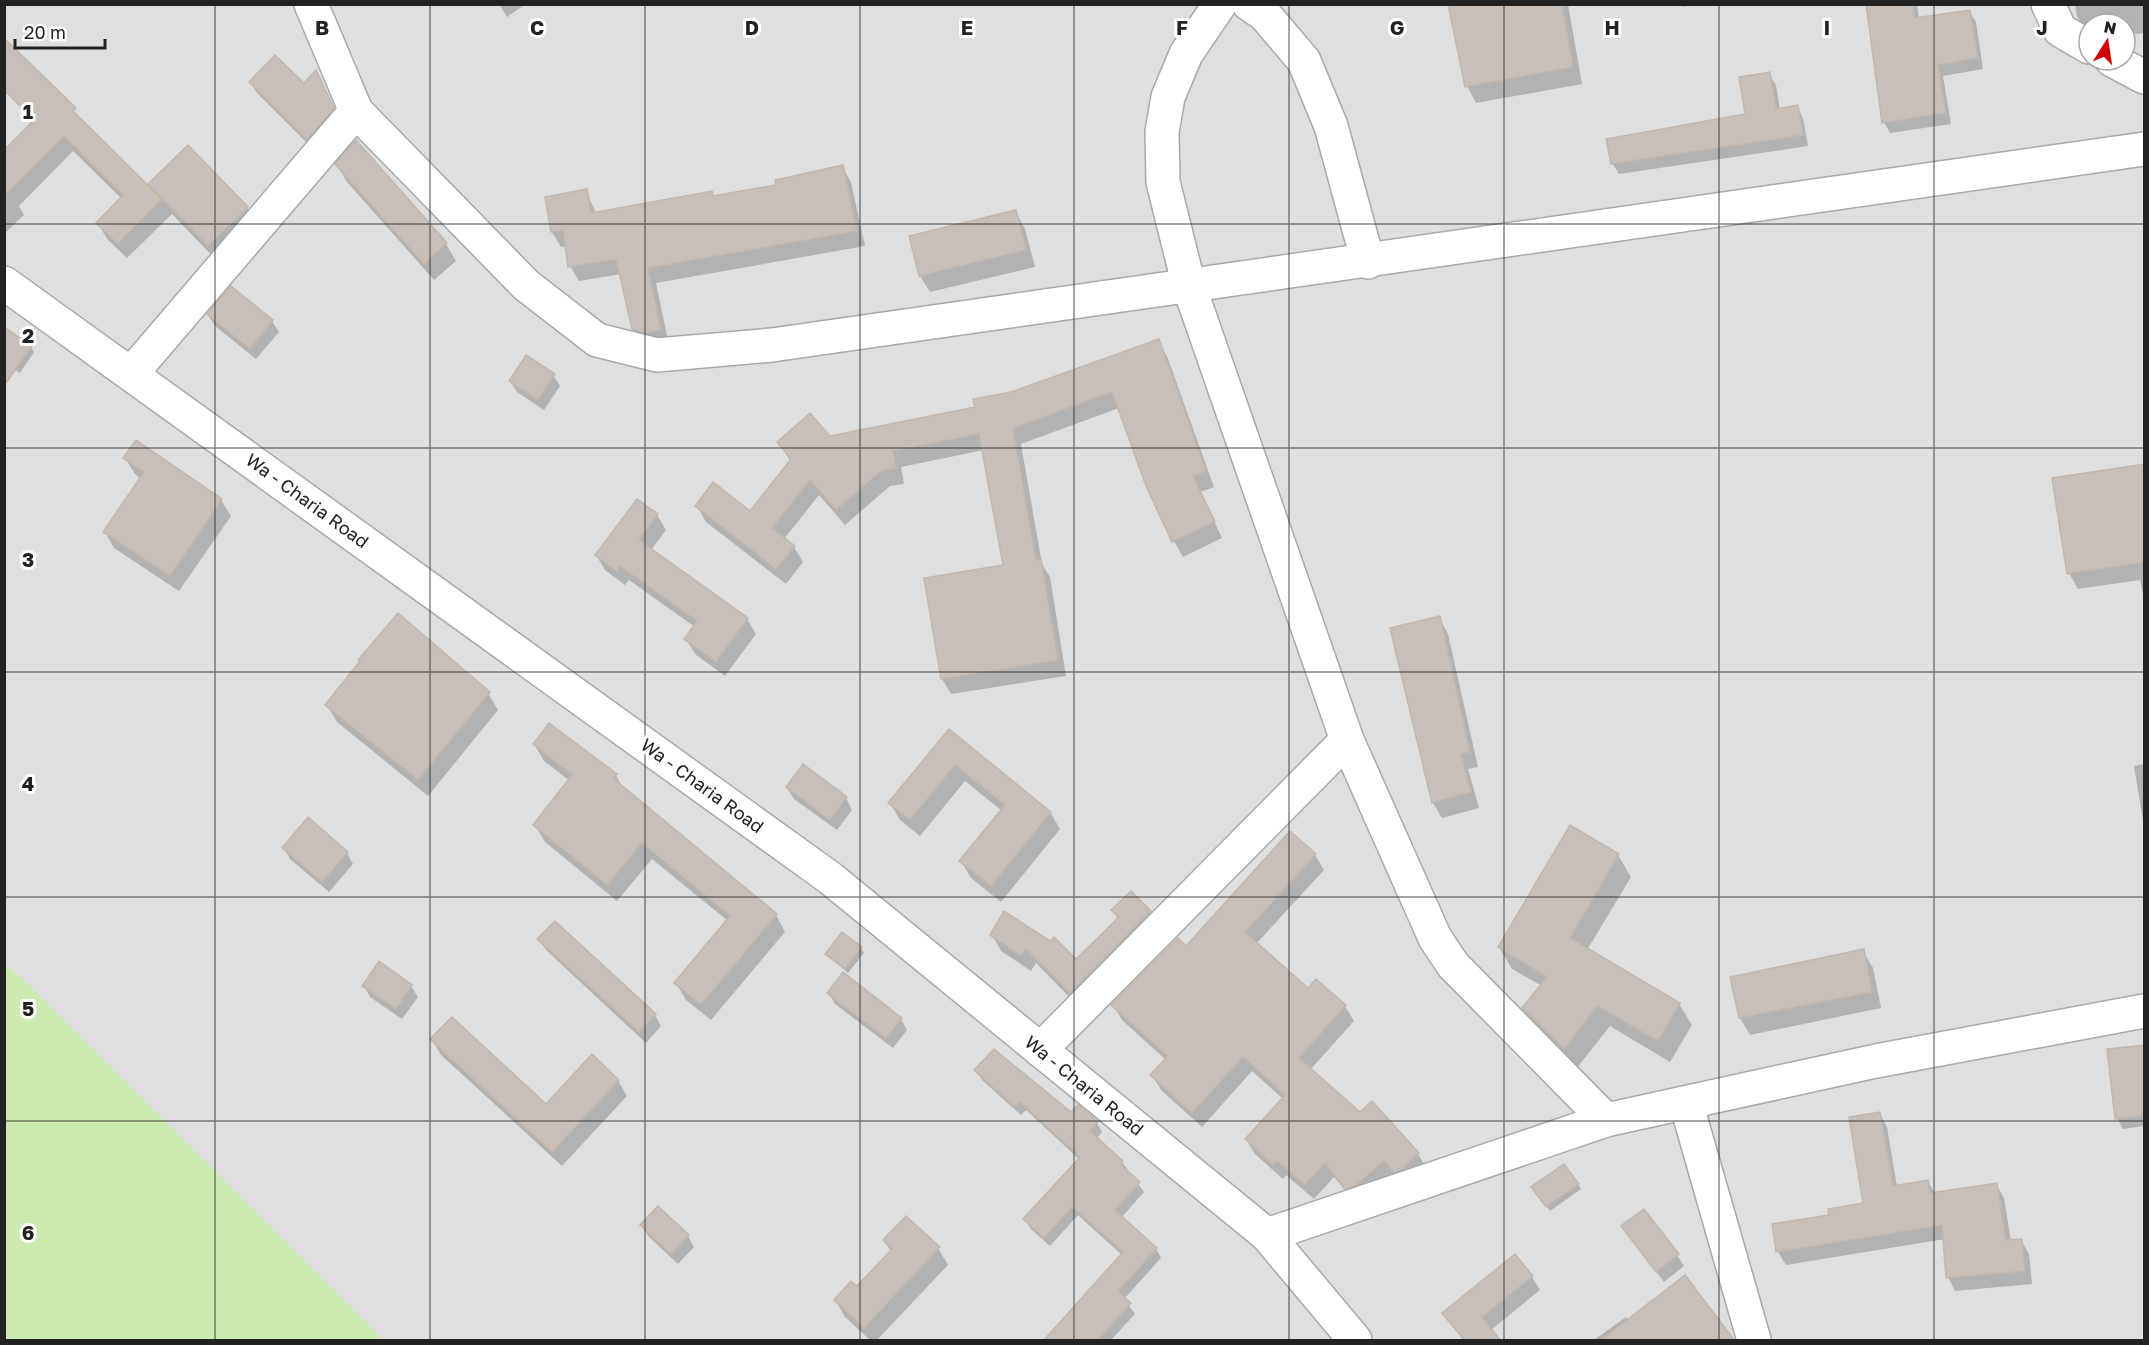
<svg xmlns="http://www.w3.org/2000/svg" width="2149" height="1345" viewBox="0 0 2149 1345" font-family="'Golos Text',sans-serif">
  <rect width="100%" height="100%" fill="#f2efe9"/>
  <path fill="#e0dfdf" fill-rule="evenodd" d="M5,5H2144V1340H5ZM2089,24H2125V60H2089Z"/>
  <path fill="#cdebb0" d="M5,965L22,978L384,1340H5Z"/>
  <g fill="#0003">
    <path d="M499,4H526L507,17Z"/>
    <path d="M1450,4H1568L1582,84L1476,103L1467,86Z"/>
    <path d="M1680,4H1699L1682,7Z"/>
    <path d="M1868,4H1917L1919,19L1969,11L1976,22L1983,69L1943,76L1951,124L1890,133L1884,122Z"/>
    <path d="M2075,4H2144V33L2125,35V24H2089V33L2077,17Z"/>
    <path d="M1769,74L1776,85L1780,110L1797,106L1803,118L1808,146L1619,174L1612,163L1747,116Z"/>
    <path d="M250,82L322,83L340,120L314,150L257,93Z"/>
    <path d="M58,98L153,191L149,184L247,208L257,224L218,262L172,214L127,258L107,239L98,223L122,199L73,151L19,206L24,215L5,233L4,152Z"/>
    <path d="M356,143L446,244L456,261L434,280L347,182L337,165Z"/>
    <path d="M842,167L851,182L865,246L656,283L669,345L642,344L633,329L621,274L579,281L570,266L567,246L561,247L552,232L546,198L586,191L596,213L778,187Z"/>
    <path d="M1016,212L1025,229L1035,267L930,292L920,276Z"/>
    <path d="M208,315L272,321L279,332L256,359L215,326Z"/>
    <path d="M1158,341L1167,356L1214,487L1200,492L1222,538L1183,557L1174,541L1119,408L1021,444L1042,564L1050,577L1066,676L951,694L942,679L1005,567L984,450L901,467L904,484L890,486L845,525L819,495L784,539L794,547L803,562L786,584L706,522L697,506L751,514L791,462L779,442L829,437L976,409L1011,393Z"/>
    <path d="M31,347L34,352L20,373L4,362Z"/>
    <path d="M553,375L560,386L544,410L517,392L510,381Z"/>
    <path d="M125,458L221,500L231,516L179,591L114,548L105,532L141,479L135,474Z"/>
    <path d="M2144,470V599L2140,580L2078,589L2069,573Z"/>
    <path d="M637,501L657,515L666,530L651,550L747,619L756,634L725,676L695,654L686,639L695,627L629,580L625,585L605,570L596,555Z"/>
    <path d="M1439,618L1448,634L1478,767L1468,769L1479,808L1442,818L1433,803L1392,629Z"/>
    <path d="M361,662L488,693L498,710L428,796L337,722L327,705Z"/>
    <path d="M949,731L1050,812L1060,829L1001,902L971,878L961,861L1002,811L965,781L920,836L900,820L890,803Z"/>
    <path d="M534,744L616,775L623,789L776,915L785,932L711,1020L686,1000L676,983L728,921L652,859L617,901L545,842L535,825L570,781L544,761Z"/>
    <path d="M2144,764V827L2134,766Z"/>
    <path d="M787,788L846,798L852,810L837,830L794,799Z"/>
    <path d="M1570,827L1618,855L1631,877L1587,950L1679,1004L1692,1025L1670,1062L1610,1026L1576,1069L1536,1030L1524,1009L1542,986L1512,969L1499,947Z"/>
    <path d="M1290,833L1315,855L1324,870L1256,944L1308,991L1316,981L1345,1006L1354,1021L1310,1070L1360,1114L1372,1103L1418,1154L1427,1169L1355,1203L1334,1177L1314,1199L1286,1175L1283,1179L1255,1154L1246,1139L1283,1099L1252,1071L1202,1127L1161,1090L1152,1075L1166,1060L1122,1020L1113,1005L1186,948Z"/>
    <path d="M284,848L347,853L353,864L329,892L290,859Z"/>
    <path d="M1113,910L1150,912L1159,928L1080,1008L1036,963L1031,971L1001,951L992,935L1076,961L1118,919Z"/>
    <path d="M555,923L655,1015L661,1026L646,1043L546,950L539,939Z"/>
    <path d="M861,948L864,953L848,973L827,954Z"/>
    <path d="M1863,951L1873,968L1881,1008L1750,1035L1740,1018L1732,978Z"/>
    <path d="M364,986H411L418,997L402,1019L370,997Z"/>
    <path d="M829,993L901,1019L907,1030L893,1048L835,1004Z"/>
    <path d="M432,1040L546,1107L592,1057L618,1081L627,1096L562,1166L441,1055Z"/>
    <path d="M2144,1046V1126L2123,1129L2117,1118Z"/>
    <path d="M976,1070L1071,1114L1097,1123L1102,1132L1096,1139L1122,1162L1144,1192L1121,1218L1156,1249L1161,1258L1124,1299L1135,1314L1111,1340H1045L1122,1255L1078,1215L1050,1246L1031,1229L1025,1219L1079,1159L1026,1110L1021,1115L982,1080Z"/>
    <path d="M1880,1114L1887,1127L1897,1187L1928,1182L1935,1194L1996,1184L2004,1198L2011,1241L2021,1240L2029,1254L2032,1284L1955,1291L1948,1277L1945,1239L1786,1265L1778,1252L1774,1225L1831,1217L1865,1205Z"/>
    <path d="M1578,1184L1581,1189L1550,1211L1536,1193Z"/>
    <path d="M642,1225L688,1236L694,1247L678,1264L649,1237Z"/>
    <path d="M1623,1227L1677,1255L1684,1266L1664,1282Z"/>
    <path d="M885,1241L938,1248L948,1265L877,1340H870L845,1317L836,1301L857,1288L891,1252Z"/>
    <path d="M1532,1277L1540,1290L1491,1330L1500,1340H1463L1444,1313Z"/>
    <path d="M1626,1317L1629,1320L1734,1340H1594Z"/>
  </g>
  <g fill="#c7bfb8" stroke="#c4b6ab" stroke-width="1.5">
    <path d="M1448,4H1562L1573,67L1465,87Z"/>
    <path d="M1866,4H1913L1915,18L1970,10L1978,58L1938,65L1946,113L1882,123Z"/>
    <path d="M4,38L76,108L73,111L162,199L118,244L96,223L123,195L64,136L4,196V150L34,120L4,90Z"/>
    <path d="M275,55L304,83L316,70L334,108L307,140L249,82Z"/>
    <path d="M1770,72L1776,109L1798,105L1803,135L1611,164L1606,139L1745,114L1739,77Z"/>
    <path d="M356,140L447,243L424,264L335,164Z"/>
    <path d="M188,145L248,207L208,246L148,184Z"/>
    <path d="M843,165L857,231L648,268L661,330L647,333L632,329L616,259L568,267L563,230L551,232L545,197L587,189L591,213L712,191L713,196L776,185L775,180Z"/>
    <path d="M1016,210L1026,250L919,276L909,236Z"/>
    <path d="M231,286L273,320L250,349L207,314Z"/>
    <path d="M4,327L32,346L4,386Z"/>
    <path d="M1159,339L1206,471L1193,476L1215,522L1172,542L1146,486L1112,392L1013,428L1036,560L1041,559L1058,660L941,679L924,578L1003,565L979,434L893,451L896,468L881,471L836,510L810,480L772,528L795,546L776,569L695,506L713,482L750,511L791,459L777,442L810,413L830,436L975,407L973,399L1011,392Z"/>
    <path d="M526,355L555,374L538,400L509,381Z"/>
    <path d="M136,440L222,499L170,576L103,532L144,472L123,458Z"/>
    <path d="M2145,464V562L2067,574L2052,478Z"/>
    <path d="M637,499L658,514L639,540L748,618L716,662L684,639L697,621L620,566L616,571L595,555Z"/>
    <path d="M398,613L490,692L418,780L325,705L360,661L358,660Z"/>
    <path d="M1440,616L1470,752L1461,754L1471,792L1432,803L1390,628Z"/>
    <path d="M549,723L617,774L613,778L777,914L701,1005L674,983L730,916L642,843L607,885L533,825L572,775L533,744Z"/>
    <path d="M949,729L1051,812L991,886L959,861L1005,805L955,765L910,820L888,803Z"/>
    <path d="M803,764L847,797L830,820L786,787Z"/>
    <path d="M308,817L348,852L322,882L282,848Z"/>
    <path d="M1570,825L1619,854L1570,938L1680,1003L1658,1041L1597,1006L1564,1049L1522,1008L1547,977L1498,947Z"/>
    <path d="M1290,831L1316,854L1245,932L1308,988L1316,979L1346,1005L1299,1058L1360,1112L1372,1101L1419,1153L1401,1170L1394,1172L1384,1161L1355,1186L1345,1189L1325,1163L1305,1185L1277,1161L1273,1165L1245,1139L1285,1095L1243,1057L1192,1113L1150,1075L1168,1056L1111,1005L1178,938L1186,946Z"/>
    <path d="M1131,891L1151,911L1070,993L1026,949L1021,956L990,935L1004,911L1050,941L1054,937L1076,959L1119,917L1111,910Z"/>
    <path d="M555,921L656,1014L639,1032L537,939Z"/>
    <path d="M842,932L862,947L845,969L825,954Z"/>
    <path d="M1864,949L1872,992L1739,1018L1730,977Z"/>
    <path d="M379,961L412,985L396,1009L362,986Z"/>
    <path d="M843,972L902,1018L886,1038L827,993Z"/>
    <path d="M452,1017L546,1104L592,1054L619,1080L552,1152L430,1039Z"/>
    <path d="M2145,1045V1115L2115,1119L2107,1049Z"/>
    <path d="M994,1049L1071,1112L1078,1105L1090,1115L1098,1122L1090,1131L1123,1161L1120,1164L1140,1182L1115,1210L1157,1248L1118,1291L1131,1303L1097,1341H1043L1123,1252L1072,1207L1044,1238L1023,1219L1080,1157L1020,1102L1015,1107L974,1070Z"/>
    <path d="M1880,1112L1893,1186L1928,1180L1930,1193L1997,1183L2006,1240L2022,1239L2025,1271L1946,1278L1942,1225L1776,1252L1772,1224L1829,1215L1828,1209L1863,1203L1849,1117Z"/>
    <path d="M1564,1164L1579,1184L1546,1207L1531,1187Z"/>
    <path d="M658,1206L689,1235L671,1254L640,1225Z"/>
    <path d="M1644,1209L1679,1254L1656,1272L1621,1226Z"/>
    <path d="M906,1216L940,1247L864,1328L834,1300L851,1281L857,1286L892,1249L883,1240Z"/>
    <path d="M1515,1254L1533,1276L1482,1317L1501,1341H1465L1442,1313Z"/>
    <path d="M1685,1275L1735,1341H1600Z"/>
  </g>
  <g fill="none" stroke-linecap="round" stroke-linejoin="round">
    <g stroke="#a9a9a9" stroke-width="36">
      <g id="minor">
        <path d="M311,4L356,111L526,285L597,340L657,355L772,345L2144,149"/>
        <path d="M1220,4L1186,54L1168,97L1162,132L1163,182L1189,286L1347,740L1435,938L1453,965L1606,1120"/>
        <path d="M1249,4L1265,15L1304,61L1331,126L1368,262"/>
        <path d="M2048,4L2060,30L2089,47"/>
        <path d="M2112,60L2144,77"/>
        <path d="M4,283L830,878L1267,1235L1355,1340"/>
        <path d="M131,374L356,111"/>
        <path d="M1040,1050L1347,740"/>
        <path d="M1686,1103L1754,1340"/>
        <path d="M1267,1235L1606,1120L1876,1061L2144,1011"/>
      </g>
    </g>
    <use href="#minor" stroke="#fff" stroke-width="33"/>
  </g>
  <path fill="none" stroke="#222" stroke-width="1.5" stroke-opacity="0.55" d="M215,4V1340M430,4V1340M645,4V1340M860,4V1340M1074,4V1340M1289,4V1340M1504,4V1340M1719,4V1340M1934,4V1340M4,224H2144M4,448H2144M4,672H2144M4,897H2144M4,1121H2144"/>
  <g text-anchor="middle" stroke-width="6" stroke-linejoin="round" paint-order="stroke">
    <g font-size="18" fill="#222" stroke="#fff">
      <text transform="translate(307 501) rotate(36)" y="6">Wa - Charia Road</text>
      <text transform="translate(702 786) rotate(36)" y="6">Wa - Charia Road</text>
      <text transform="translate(1084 1086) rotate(39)" y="6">Wa - Charia Road</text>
    </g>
  </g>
  <g font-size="20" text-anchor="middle" font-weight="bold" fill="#222" stroke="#fff" stroke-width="6" stroke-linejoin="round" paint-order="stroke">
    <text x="322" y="35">B</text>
    <text x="537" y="35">C</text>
    <text x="752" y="35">D</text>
    <text x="967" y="35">E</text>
    <text x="1182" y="35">F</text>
    <text x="1397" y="35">G</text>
    <text x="1612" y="35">H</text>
    <text x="1827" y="35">I</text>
    <text x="2042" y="35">J</text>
    <text x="28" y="119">1</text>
    <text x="28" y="343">2</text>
    <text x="28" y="567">3</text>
    <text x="28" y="791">4</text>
    <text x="28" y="1016">5</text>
    <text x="28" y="1240">6</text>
  </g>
  <rect width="2149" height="1345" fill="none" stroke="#222222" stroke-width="12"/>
  <g transform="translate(2107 42) rotate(12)"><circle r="28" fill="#ffffff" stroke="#a7a7a7" stroke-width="1.5"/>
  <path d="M0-4.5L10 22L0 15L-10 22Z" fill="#d40000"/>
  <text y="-9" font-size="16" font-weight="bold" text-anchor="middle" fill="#222222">N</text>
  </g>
  <path d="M15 39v9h90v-9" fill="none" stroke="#222222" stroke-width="3"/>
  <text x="24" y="39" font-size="18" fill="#222222" stroke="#ffffff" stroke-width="4.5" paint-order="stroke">20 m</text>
</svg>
